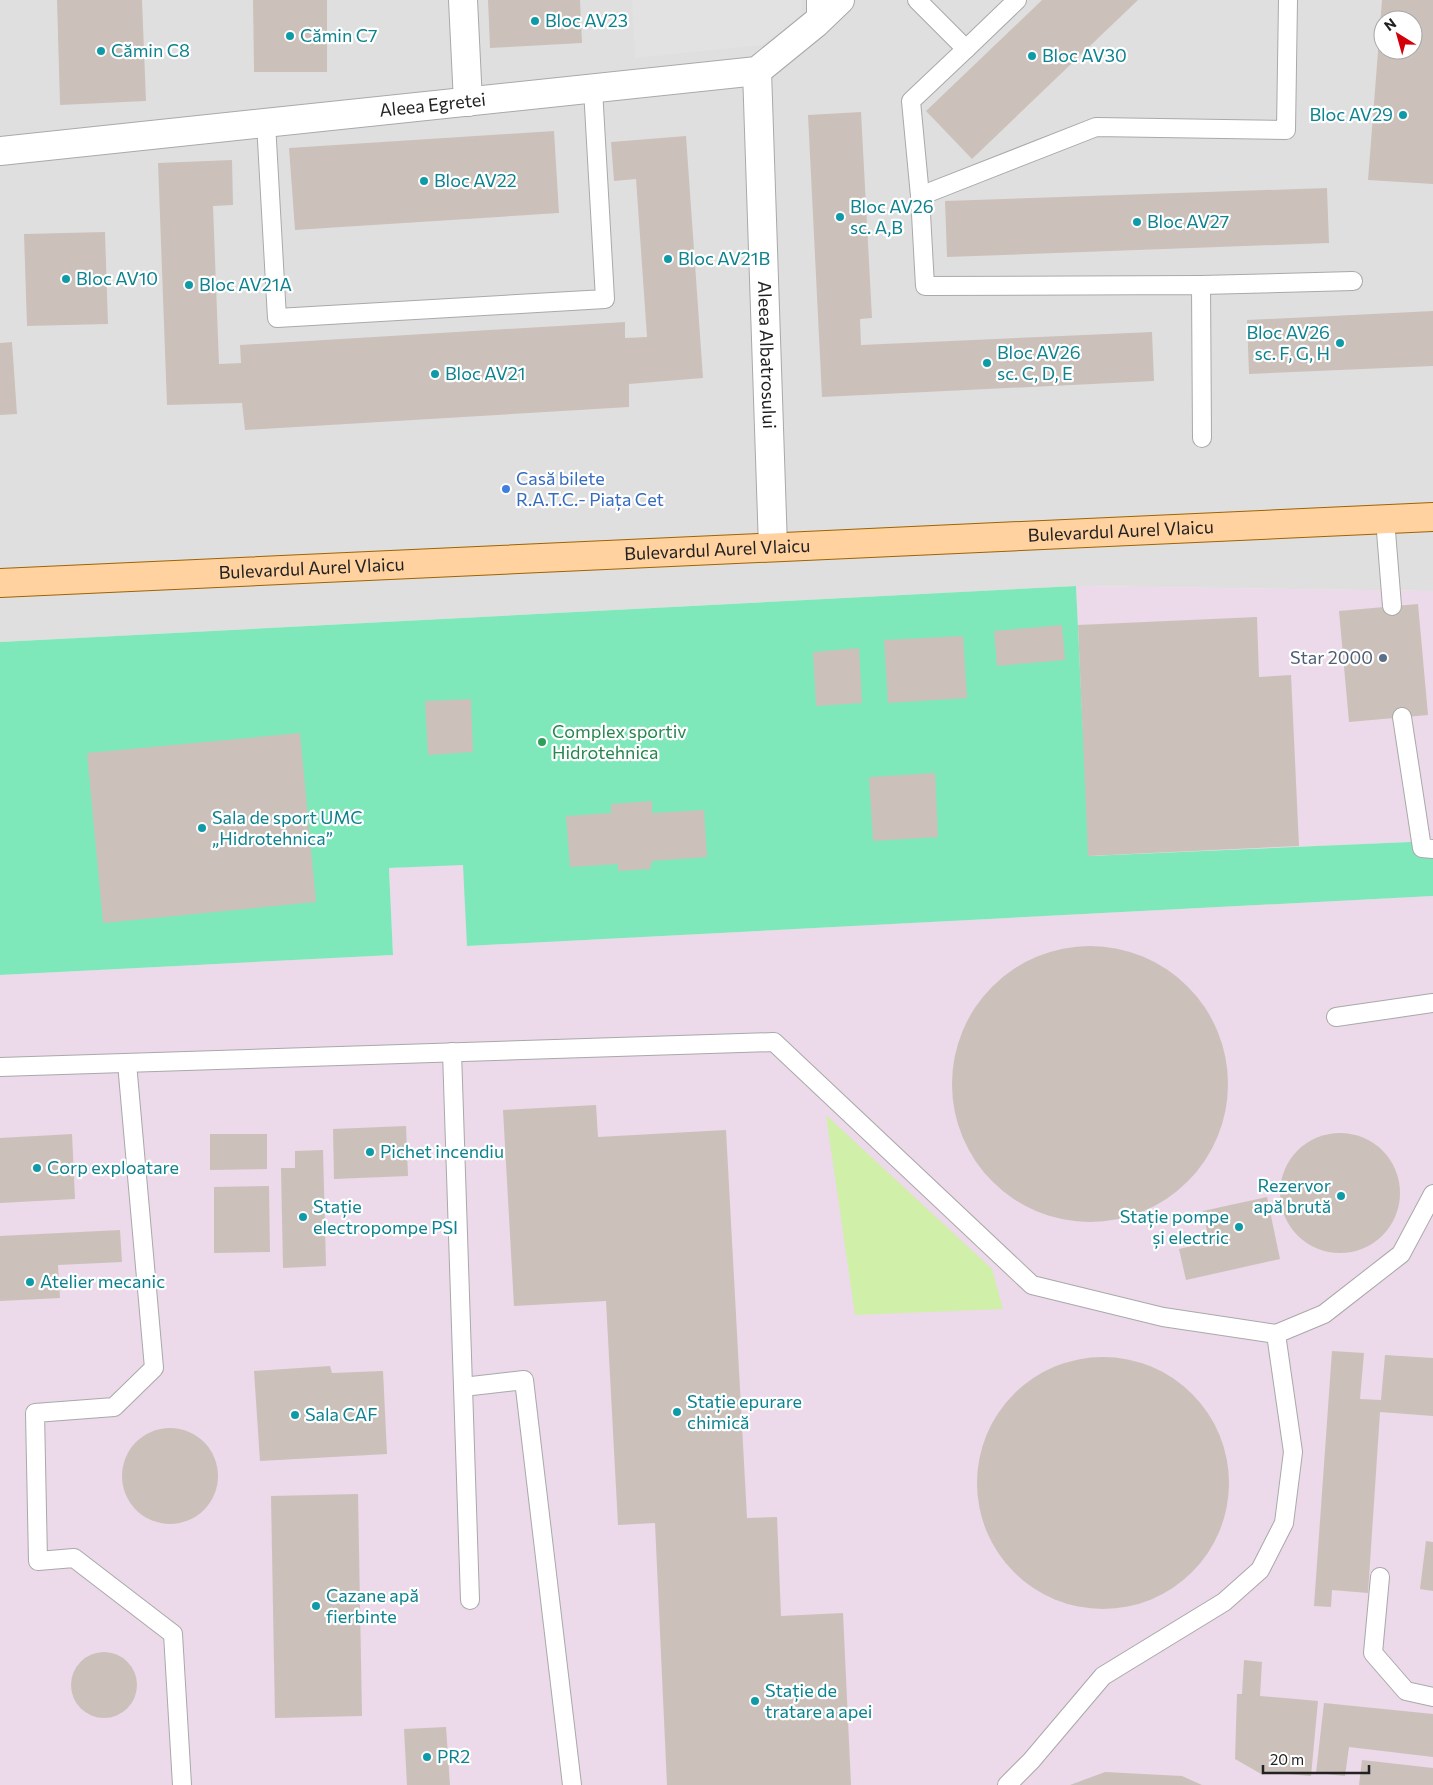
<svg xmlns="http://www.w3.org/2000/svg" width="1433" height="1785" viewBox="0 0 1433 1785" font-family="Commissioner,sans-serif">
  <rect width="100%" height="100%" fill="#f3eee8"/>
  <path fill="#e0dfdf" fill-rule="evenodd" d="M0,0H1433V591L1076,586L0,642ZM1383,20H1413V50H1383Z"/>
  <g fill="#ecd9e9">
    <path d="M1076,586L1433,591V841L1088,856Z"/>
    <path d="M464,864L468,946L1433,896V1785H0V975L393,955L389,868Z"/>
  </g>
  <path fill="#d0f0aa" d="M826,1115L992,1269L1003,1309L855,1315Z"/>
  <path fill="#7fe8bb" d="M1076,586L1089,856L1433,841V896L467,946L463,865L389,868L393,955L0,975V642Z"/>
  <path fill="#e2e2e2" d="M632,0H802L800,20L762,45L635,58Z"/>
  <g fill="#cbc1ba" fill-rule="evenodd">
    <path d="M57,0H142L146,101L60,105Z"/>
    <path d="M253,0H327V72H254Z"/>
    <path d="M488,0H580L582,43L490,48Z"/>
    <path d="M1042,0H1138L972,159L926,111Z"/>
    <path d="M1382,0H1433V184L1368,180ZM1383,20H1413V50H1383Z"/>
    <path d="M861,112L872,318L860,319L861,345L1152,332L1154,381L822,397L808,115Z"/>
    <path d="M554,131L559,213L295,230L289,148Z"/>
    <path d="M686,136L703,378L629,384V407L245,430L242,403L167,405L158,163L232,160L233,205L213,206L219,364L241,363L240,345L625,322V338L647,337L636,179L614,181L611,142Z"/>
    <path d="M1327,188L1329,243L947,257L945,201Z"/>
    <path d="M105,232L108,324L27,326L24,234Z"/>
    <path d="M1433,311V366L1249,374L1247,320Z"/>
    <path d="M12,342L17,414L0,415V343Z"/>
    <path d="M1418,604L1428,715L1349,722L1339,611Z"/>
    <path d="M1257,617L1259,677L1291,675L1299,846L1088,856L1078,625Z"/>
    <path d="M1062,625L1065,660L997,666L994,631Z"/>
    <path d="M963,636L967,698L888,703L884,640Z"/>
    <path d="M859,648L862,703L816,706L813,652Z"/>
    <path d="M471,699L473,752L428,755L425,701Z"/>
    <path d="M300,733L316,902L103,923L87,753Z"/>
    <path d="M935,773L938,837L873,841L869,777Z"/>
    <path d="M652,801V813L704,810L707,857L652,861L650,869L618,871V864L570,867L566,816L611,813V804Z"/>
    <circle cx="1090" cy="1084" r="138"/>
    <path d="M596,1105L598,1137L726,1130L747,1518L777,1517L781,1616L843,1613L851,1785H667L655,1523L618,1525L606,1301L514,1306L503,1110Z"/>
    <path d="M406,1126L408,1176L334,1179L333,1129Z"/>
    <circle cx="1340" cy="1193" r="60"/>
    <path d="M72,1134L75,1199L0,1203V1138Z"/>
    <path d="M210,1134H267V1169L210,1170Z"/>
    <path d="M323,1150L326,1266L283,1268L281,1168H295V1151Z"/>
    <path d="M269,1186L270,1252L214,1253V1187Z"/>
    <path d="M1267,1197L1280,1259L1186,1280L1179,1249L1209,1242L1203,1211Z"/>
    <path d="M120,1230L122,1262L58,1265L60,1298L0,1301V1236Z"/>
    <path d="M1332,1351L1364,1353L1360,1399L1381,1400L1385,1355L1433,1358V1416L1380,1412L1368,1593L1332,1590L1331,1607L1314,1606Z"/>
    <circle cx="1103" cy="1483" r="126"/>
    <path d="M330,1366L332,1373L383,1371L387,1454L260,1461L254,1371Z"/>
    <circle cx="170" cy="1476" r="48"/>
    <path d="M358,1494L362,1716L275,1718L271,1496Z"/>
    <path d="M1426,1541L1433,1542V1591L1420,1589Z"/>
    <circle cx="104" cy="1685" r="33"/>
    <path d="M1244,1660L1262,1662L1260,1696L1318,1701L1311,1776L1264,1772L1263,1775L1235,1759L1237,1694H1242Z"/>
    <path d="M1324,1703L1433,1714V1757L1349,1747L1345,1776L1316,1773Z"/>
    <path d="M446,1727L450,1785H407L404,1729Z"/>
    <path d="M1362,1760L1433,1768V1785H1359Z"/>
    <path d="M1105,1772L1182,1776L1202,1785H1070Z"/>
  </g>
  <g fill="none" stroke-linecap="round" stroke-linejoin="round">
    <g stroke="#a9a9a9" stroke-width="20">
      <g id="service">
        <path d="M816,0V23"/>
        <path d="M917,0L966,49L1017,0"/>
        <path d="M966,49L911,101L920,196L925,286L1201,285L1202,438"/>
        <path d="M266,123L277,318L605,299L593,89"/>
        <path d="M920,196L1096,127L1286,130L1288,0"/>
        <path d="M1201,285L1353,281"/>
        <path d="M1385,519L1392,606"/>
        <path d="M1402,717L1422,848L1433,849"/>
        <path d="M1336,1017L1433,1003"/>
        <path d="M452,1052L470,1600"/>
        <path d="M127,1063L154,1368L114,1407L35,1413L38,1561L74,1558L173,1634L182,1785"/>
        <path d="M0,1067L774,1042L1032,1285L1163,1317L1276,1334L1293,1452L1284,1523L1260,1570L1224,1602L1103,1676L1031,1761L1007,1785"/>
        <path d="M1276,1334L1324,1314L1401,1254L1433,1194"/>
        <path d="M463,1387L524,1380L572,1785"/>
        <path d="M1380,1577L1373,1653L1406,1691L1433,1697"/>
      </g>
    </g>
    <g stroke="#a9a9a9" stroke-width="30">
      <g id="minor">
        <path d="M463,0L468,102"/>
        <path id="s1" d="M757,71L773,547"/>
        <path id="s2" d="M0,151L757,71L816,23L840,0"/>
      </g>
    </g>
    <g stroke="#9f6300" stroke-width="30">
      <g id="primary">
        <path id="s3" d="M0,583L1433,517"/>
      </g>
    </g>
    <use href="#service" stroke="#fff" stroke-width="18"/>
    <use href="#minor" stroke="#fff" stroke-width="28"/>
    <use href="#primary" stroke="#ffd2a0" stroke-width="28"/>
  </g>
  <g fill="#0f9aa8" stroke="#fff" stroke-width="2">
    <circle cx="535" cy="21" r="5"/>
    <circle cx="290" cy="36" r="5"/>
    <circle cx="101" cy="51" r="5"/>
    <circle cx="1032" cy="56" r="5"/>
    <circle cx="1403" cy="115" r="5"/>
    <circle cx="424" cy="181" r="5"/>
    <circle cx="840" cy="217" r="5"/>
    <circle cx="1137" cy="222" r="5"/>
    <circle cx="668" cy="259" r="5"/>
    <circle cx="66" cy="279" r="5"/>
    <circle cx="189" cy="285" r="5"/>
    <circle cx="1340" cy="343" r="5"/>
    <circle cx="987" cy="363" r="5"/>
    <circle cx="435" cy="374" r="5"/>
    <circle cx="202" cy="828" r="5"/>
    <circle cx="370" cy="1152" r="5"/>
    <circle cx="37" cy="1168" r="5"/>
    <circle cx="1341" cy="1196" r="5"/>
    <circle cx="303" cy="1217" r="5"/>
    <circle cx="1239" cy="1227" r="5"/>
    <circle cx="30" cy="1282" r="5"/>
    <circle cx="677" cy="1412" r="5"/>
    <circle cx="295" cy="1415" r="5"/>
    <circle cx="316" cy="1606" r="5"/>
    <circle cx="755" cy="1701" r="5"/>
    <circle cx="427" cy="1757" r="5"/>
  </g>
  <circle fill="#3f7fe0" stroke="#fff" stroke-width="2" cx="506" cy="489" r="5"/>
  <circle fill="#5c6f8a" stroke="#fff" stroke-width="2" cx="1383" cy="658" r="5"/>
  <circle fill="#2e9e5b" stroke="#fff" stroke-width="2" cx="542" cy="742" r="5"/>
  <g text-anchor="middle" stroke-width="4.5" stroke-linejoin="round" paint-order="stroke">
    <g font-size="18" fill="#0d838f" stroke="#fff" text-anchor="start">
      <text x="545" y="27">Bloc AV23</text>
      <text x="300" y="42">Cămin C7</text>
      <text x="111" y="57">Cămin C8</text>
      <text x="1042" y="62">Bloc AV30</text>
      <text x="1393" y="121" text-anchor="end">Bloc AV29</text>
      <text x="434" y="187">Bloc AV22</text>
      <text x="850" y="213">Bloc AV26<tspan x="850" dy="21">sc. A,B</tspan></text>
      <text x="1147" y="228">Bloc AV27</text>
      <text x="678" y="265">Bloc AV21B</text>
      <text x="76" y="285">Bloc AV10</text>
      <text x="199" y="291">Bloc AV21A</text>
      <text x="1330" y="339" text-anchor="end">Bloc AV26<tspan x="1330" dy="21">sc. F, G, H</tspan></text>
      <text x="997" y="359">Bloc AV26<tspan x="997" dy="21">sc. C, D, E</tspan></text>
      <text x="445" y="380">Bloc AV21</text>
      <text x="212" y="824">Sala de sport UMC<tspan x="212" dy="21">„Hidrotehnica”</tspan></text>
      <text x="380" y="1158">Pichet incendiu</text>
      <text x="47" y="1174">Corp exploatare</text>
      <text x="1331" y="1192" text-anchor="end">Rezervor<tspan x="1331" dy="21">apă brută</tspan></text>
      <text x="313" y="1213">Stație<tspan x="313" dy="21">electropompe PSI</tspan></text>
      <text x="1229" y="1223" text-anchor="end">Stație pompe<tspan x="1229" dy="21">și electric</tspan></text>
      <text x="40" y="1288">Atelier mecanic</text>
      <text x="687" y="1408">Stație epurare<tspan x="687" dy="21">chimică</tspan></text>
      <text x="305" y="1421">Sala CAF</text>
      <text x="326" y="1602">Cazane apă<tspan x="326" dy="21">fierbinte</tspan></text>
      <text x="765" y="1697">Stație de<tspan x="765" dy="21">tratare a apei</tspan></text>
      <text x="437" y="1763">PR2</text>
    </g>
    <g font-size="18" fill="#222" stroke="#fff">
      <text dy="6" stroke="none"><textPath href="#s2" startOffset="435">Aleea Egretei</textPath></text>
      <text dy="6" stroke="none"><textPath href="#s1" startOffset="284">Aleea Albatrosului</textPath></text>
      <text dy="6" stroke="none"><textPath href="#s3" startOffset="1122">Bulevardul Aurel Vlaicu</textPath></text>
      <text dy="6" stroke="none"><textPath href="#s3" startOffset="718">Bulevardul Aurel Vlaicu</textPath></text>
      <text dy="6" stroke="none"><textPath href="#s3" startOffset="312">Bulevardul Aurel Vlaicu</textPath></text>
    </g>
    <g font-size="18" fill="#366cbe" stroke="#fff" text-anchor="start">
      <text x="516" y="485">Casă bilete<tspan x="516" dy="21">R.A.T.C.- Piața Cet</tspan></text>
    </g>
    <g font-size="18" fill="#4e5e75" stroke="#fff" text-anchor="end">
      <text x="1373" y="664">Star 2000</text>
    </g>
    <g font-size="18" fill="#27864d" stroke="#fff" text-anchor="start">
      <text x="552" y="738">Complex sportiv<tspan x="552" dy="21">Hidrotehnica</tspan></text>
    </g>
  </g>
  <g transform="translate(1398 35) rotate(323)"><circle r="24" fill="#ffffff" stroke="#a7a7a7"/>
  <path d="M0-4L9 19L0 12L-9 19Z" fill="#d3000a"/>
  <text y="-8" font-size="14" font-weight="bold" text-anchor="middle" fill="#222222">N</text>
  </g>
  <path d="M1263 1765v8h106v-8" fill="none" stroke="#222222" stroke-width="2.5"/>
  <text x="1270" y="1765" font-size="15" fill="#222222" stroke="#ffffff" stroke-width="4" paint-order="stroke">20 m</text>
</svg>
